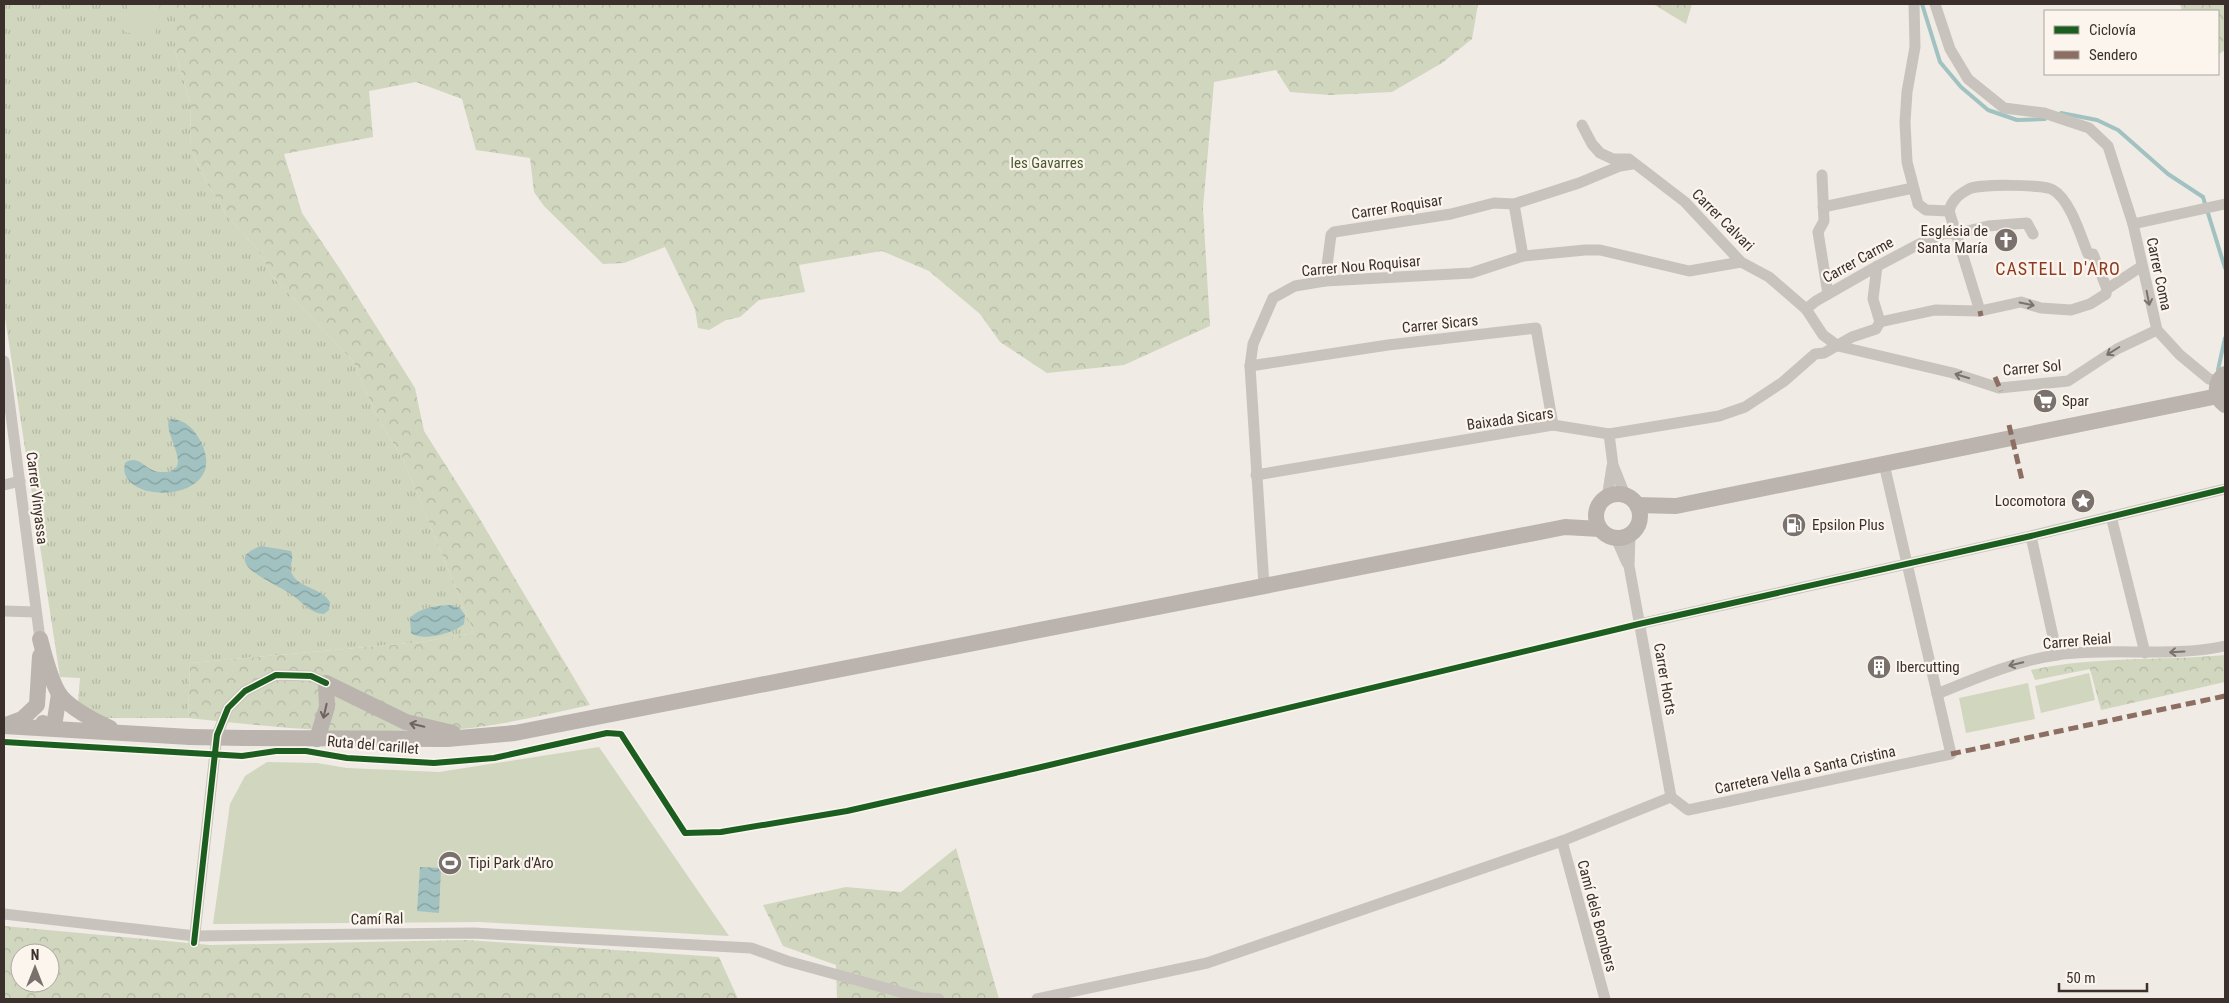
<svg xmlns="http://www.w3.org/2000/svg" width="2229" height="1003" viewBox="0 0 2229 1003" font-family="'Roboto Condensed',sans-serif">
  <defs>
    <pattern id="grass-tufts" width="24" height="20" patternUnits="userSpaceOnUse" patternTransform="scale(1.25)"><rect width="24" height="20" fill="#d1d6bf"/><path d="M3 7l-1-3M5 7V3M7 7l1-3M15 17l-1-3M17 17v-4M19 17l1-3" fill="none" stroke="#b4b8a4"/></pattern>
    <pattern id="forest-crowns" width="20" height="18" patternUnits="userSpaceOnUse" patternTransform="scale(1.25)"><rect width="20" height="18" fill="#d1d6bf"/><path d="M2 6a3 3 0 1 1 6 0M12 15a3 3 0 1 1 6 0" fill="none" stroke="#b4b8a4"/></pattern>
    <pattern id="water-waves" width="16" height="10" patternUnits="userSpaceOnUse" patternTransform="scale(1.25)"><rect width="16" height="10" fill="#a1c2c1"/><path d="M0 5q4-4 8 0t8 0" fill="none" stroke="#849e9d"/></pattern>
  </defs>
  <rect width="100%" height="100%" fill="#f0ebe5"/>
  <path fill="url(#grass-tufts)" d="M4,4H175V51L190,102L191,149L206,181L229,219L256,247L273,277L353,361L378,419L403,459L474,633L421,642L190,663L188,718H102L78,702L80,678L60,677L4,311Z"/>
  <g fill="url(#forest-crowns)" fill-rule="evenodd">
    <path d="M175,4H1478L1472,39L1442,63L1392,92L1330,95L1290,92L1276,70L1214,82L1203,208L1210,326L1124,365L1047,373L1000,342L980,314L929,271L882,251L799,265L805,292L759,300L740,317L726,320L709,330L698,328L695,309L665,247L624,263L603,264L544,206L534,192L530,158L476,150L462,99L416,82L369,91L373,137L284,154L302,213L340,269L415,388L424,431L478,516L590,705C553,713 516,722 479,727C386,739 281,728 188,718L190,663L421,642L474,633L403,459L378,419L353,361L273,277L256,247L229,219L206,181L191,149L190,102L175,51Z"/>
    <path d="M1653,4H1692L1686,24Z"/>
    <path d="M2180,4H2225V50L2218,55V11H2182Z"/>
    <path d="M2225,655V682L2101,710L2090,669L2035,680L2031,670C2095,656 2160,661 2225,655Z"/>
    <path d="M956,848L999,999H837L836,965L783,946L763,905L846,887L901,892Z"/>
    <path d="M4,926L210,945L466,940L719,957L738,999H4ZM20,953H50V983H20Z"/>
  </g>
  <g fill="#d1d6bf">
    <path d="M128,4H160L155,37L124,32Z"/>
    <path d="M2089,673L2095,700L2041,713L2035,686Z"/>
    <path d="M2028,683L2035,719L1966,733L1959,698Z"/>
    <path d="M599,747L729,936L479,922L213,924L230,804L245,776L267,762L317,763L347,768L439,772Z"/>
  </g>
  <g fill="url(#water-waves)">
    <path d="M172,419C186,420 195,430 201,442C232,505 114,506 125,463C139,453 146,472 160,472C198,474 163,436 169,420Z"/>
    <path d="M261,546L291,551C295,559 288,567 292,574C300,589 321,587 330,602L329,610L324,614C311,614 301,601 291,594C277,584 216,562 261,546Z"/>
    <path d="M451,605L460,608L465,615L464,624C454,633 422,642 411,633L410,618C419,608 437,605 451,605Z"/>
    <path d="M420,867L441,868L439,913L417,911Z"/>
  </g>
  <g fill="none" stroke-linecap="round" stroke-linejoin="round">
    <g stroke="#a1c2c1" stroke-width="4">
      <path d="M1922,4L1940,62L1961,87L1988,110L2017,120L2045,119"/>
      <path d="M2061,113L2097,120L2118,130L2168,174L2203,197L2225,268"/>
      <path d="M2218,370L2225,338"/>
    </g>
    <g stroke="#c9c3be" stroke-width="11">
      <path d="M1914,4L1915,47L1907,92L1905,122L1907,162L1918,204L1926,210L1949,211"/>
      <path d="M1935,4L1950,49L1968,79L2004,108L2044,113L2089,128L2108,146L2133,224L2157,330L2180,355L2209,379L2219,381"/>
      <path d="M1582,125L1592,144L1600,153L1613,159H1629L1685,202L1741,262L1769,277L1806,309L1823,335L1838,346L1953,373L1999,388L2068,381L2117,349L2157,330"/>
      <path d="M1822,175L1824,221L1818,232L1828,294"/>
      <path d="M1514,204L1523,256"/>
      <path d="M1823,207L1913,188"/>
      <path d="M2133,224L2225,204"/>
      <path d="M1877,266L1873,299L1880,322"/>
      <path d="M1325,281L1331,235L1334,232L1451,214L1494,203L1514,204L1579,183L1620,166L1632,164"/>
      <path d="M1806,309L1816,301L1872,269L1919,244L1945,233L1955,234L1988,226L2027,223L2033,234"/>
      <path d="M1980,311L1949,211C1952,200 1958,195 1969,189C1977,184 2044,184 2053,190C2070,199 2081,237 2088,254H2093L2107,289"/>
      <path d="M4,361L40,639"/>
      <path d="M1250,366L1388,345L1536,328L1553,425"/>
      <path d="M1609,434L1613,465L1625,495"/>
      <path d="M1256,475L1553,425L1609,434L1719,416L1745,407L1783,382L1815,354L1824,353L1852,337L1876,329L1880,322L1935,310L1980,311L2021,302L2041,308L2071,310L2090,304L2106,294L2107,289L2142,266"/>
      <path d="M4,485L20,481"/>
      <path d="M1607,498L1612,466"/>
      <path d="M2111,516L2145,653"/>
      <path d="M1630,535L1629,566L1671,797"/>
      <path d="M2031,536L2057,655"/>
      <path d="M1616,538L1627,563"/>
      <path d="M1264,586L1250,366L1253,344L1273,298L1295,286L1325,281L1471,273L1523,256L1585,250H1600L1689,271L1741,262"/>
      <path d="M4,611L36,612"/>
      <path d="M1639,624L2031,536L2225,489"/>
      <path d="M1937,694C1976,678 2015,661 2057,655C2113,647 2170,658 2225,646"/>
      <path d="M1671,797L1688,810L1951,754L1884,464"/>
      <path d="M1562,841L1605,999"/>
      <path d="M4,914L195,936L474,933L751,948L787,961L922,998L939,999"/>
      <path d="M194,942L217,735L228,708L245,691L276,675L311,676L326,683"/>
      <path d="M1037,999L1207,963L1562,841L1671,797"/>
    </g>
    <g stroke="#bab3ae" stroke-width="16">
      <path d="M2225,374C2214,382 2214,397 2225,405"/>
      <circle cx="1618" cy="516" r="22"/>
      <path d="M1637,505L1676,506L2218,396"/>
      <path d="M40,639C45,657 49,676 58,692C67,707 95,721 110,728"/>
      <path d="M43,723L49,728L55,720L59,694"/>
      <path d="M6,725L22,719L37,705L40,656"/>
      <path d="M4,726L190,737"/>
      <path d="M245,738L447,739L515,733L1565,527L1600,529"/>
      <path d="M317,739L327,707L326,683L406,722L453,733"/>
    </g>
    <path stroke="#bab3ae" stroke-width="16" d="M190,737L245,738"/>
    <g stroke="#8d6e63" stroke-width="5" stroke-dasharray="10 5" stroke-linecap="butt">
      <path d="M1980,311L1981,316"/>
      <path d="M1995,377L2001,391"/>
      <path d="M2009,425L2022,480"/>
      <path d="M1951,754L2225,696"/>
    </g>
    <g stroke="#fbf5ee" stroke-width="9">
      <g id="cycleway">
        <path d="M4,742L242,756L276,751H306L347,758L434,763L494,758L607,733L621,734L685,833L721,832L847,811L1037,768L1639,624L2031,536L2225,489"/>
        <path d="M194,943L217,735L228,708L245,691L276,675L311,676L326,683"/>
      </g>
    </g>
    <use href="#cycleway" stroke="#1b5e20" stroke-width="6"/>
  </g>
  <defs><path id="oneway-shaft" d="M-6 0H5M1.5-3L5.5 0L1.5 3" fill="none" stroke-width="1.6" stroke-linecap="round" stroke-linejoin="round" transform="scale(1.25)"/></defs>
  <g stroke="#7b726d">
    <use href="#oneway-shaft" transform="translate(2148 298) rotate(79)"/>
    <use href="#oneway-shaft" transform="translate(2027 304) rotate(11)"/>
    <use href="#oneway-shaft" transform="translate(2113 351) rotate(148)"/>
    <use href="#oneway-shaft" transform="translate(1962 376) rotate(-163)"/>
    <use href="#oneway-shaft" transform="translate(2177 652) rotate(177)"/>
    <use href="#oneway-shaft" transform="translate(2016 664) rotate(167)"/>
  </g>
  <g stroke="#6e645f">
    <use href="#oneway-shaft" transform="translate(325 711) rotate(103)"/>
    <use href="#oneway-shaft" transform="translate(417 725) rotate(-167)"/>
  </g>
  <defs>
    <g id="church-disc" transform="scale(1.25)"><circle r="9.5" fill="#7a716c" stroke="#fbf5ee"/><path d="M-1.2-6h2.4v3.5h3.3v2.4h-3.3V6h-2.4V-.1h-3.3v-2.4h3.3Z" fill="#fff"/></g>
    <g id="supermarket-disc" transform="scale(1.25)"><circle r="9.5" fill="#7a716c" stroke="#fbf5ee"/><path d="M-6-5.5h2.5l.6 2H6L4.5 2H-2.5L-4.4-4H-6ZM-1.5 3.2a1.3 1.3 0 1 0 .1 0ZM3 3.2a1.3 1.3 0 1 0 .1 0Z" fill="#fff"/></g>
    <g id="sight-disc" transform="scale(1.25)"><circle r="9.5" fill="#7a716c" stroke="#fbf5ee"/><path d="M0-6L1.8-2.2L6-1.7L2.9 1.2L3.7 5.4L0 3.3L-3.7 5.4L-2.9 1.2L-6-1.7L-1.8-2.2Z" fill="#fff"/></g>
    <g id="fuel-disc" transform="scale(1.25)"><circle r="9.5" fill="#7a716c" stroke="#fbf5ee"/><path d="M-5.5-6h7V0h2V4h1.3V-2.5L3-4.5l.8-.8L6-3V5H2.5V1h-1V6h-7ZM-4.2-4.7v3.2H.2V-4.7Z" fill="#fff"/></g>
    <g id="building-disc" transform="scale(1.25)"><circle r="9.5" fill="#7a716c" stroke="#fbf5ee"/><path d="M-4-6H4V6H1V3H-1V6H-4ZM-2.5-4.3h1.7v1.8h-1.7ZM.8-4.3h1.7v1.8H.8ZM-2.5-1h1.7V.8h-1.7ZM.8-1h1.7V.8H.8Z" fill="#fff"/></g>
    <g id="stadium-disc" transform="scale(1.25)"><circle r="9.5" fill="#7a716c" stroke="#fbf5ee"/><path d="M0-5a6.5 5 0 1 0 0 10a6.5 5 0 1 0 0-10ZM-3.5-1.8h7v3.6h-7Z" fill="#fff"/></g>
  </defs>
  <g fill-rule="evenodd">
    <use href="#church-disc" x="2006" y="240"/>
    <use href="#supermarket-disc" x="2045" y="401"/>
    <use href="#sight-disc" x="2083" y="501"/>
    <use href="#fuel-disc" x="1794" y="525"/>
    <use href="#building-disc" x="1879" y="667"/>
    <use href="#stadium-disc" x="450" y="863"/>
  </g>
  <g text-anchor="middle" stroke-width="4.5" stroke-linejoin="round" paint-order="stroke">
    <g font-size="15" fill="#4a5a2e" stroke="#fbf5ee">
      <text x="1047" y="168">les Gavarres</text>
    </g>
    <g font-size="15" fill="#3b302b" stroke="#fbf5ee">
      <text transform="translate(1397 207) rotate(-9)" y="5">Carrer Roquisar</text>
      <text transform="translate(1723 220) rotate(45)" y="5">Carrer Calvari</text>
      <text transform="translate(1858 260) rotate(-29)" y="5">Carrer Carme</text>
      <text transform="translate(1361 266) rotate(-5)" y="5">Carrer Nou Roquisar</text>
      <text transform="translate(2159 274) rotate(78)" y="5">Carrer Coma</text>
      <text transform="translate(1440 324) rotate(-6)" y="5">Carrer Sicars</text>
      <text transform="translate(2032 368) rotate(-5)" y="5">Carrer Sol</text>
      <text transform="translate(1510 419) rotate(-8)" y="5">Baixada Sicars</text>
      <text transform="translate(37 498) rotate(83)" y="5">Carrer Vinyassa</text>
      <text transform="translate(2077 641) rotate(-5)" y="5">Carrer Reial</text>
      <text transform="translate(1665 679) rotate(80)" y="5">Carrer Horts</text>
      <text transform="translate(373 745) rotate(5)" y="5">Ruta del carillet</text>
      <text transform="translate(1805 770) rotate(-12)" y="5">Carretera Vella a Santa Cristina</text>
      <text transform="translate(1597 916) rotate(75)" y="5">Camí dels Bombers</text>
      <text transform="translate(377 919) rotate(-1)" y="5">Camí Ral</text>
    </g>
    <g font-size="15" fill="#3b302b" stroke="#fbf5ee" text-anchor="start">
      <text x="1988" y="236" text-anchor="end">Església de<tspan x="1988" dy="17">Santa María</tspan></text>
      <text x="2062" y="406">Spar</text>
      <text x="2066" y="506" text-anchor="end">Locomotora</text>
      <text x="1812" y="530">Epsilon Plus</text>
      <text x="1896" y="672">Ibercutting</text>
      <text x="468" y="868">Tipi Park d'Aro</text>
    </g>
    <g font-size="18" letter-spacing="1" fill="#8c3b22" stroke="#fbf5ee">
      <text x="2058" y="275">CASTELL D'ARO</text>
    </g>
  </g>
  <rect width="2229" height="1003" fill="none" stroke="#3b302b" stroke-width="10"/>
  <rect x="2044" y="10" width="175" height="65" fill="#fbf5ee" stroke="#aea6a0"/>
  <rect x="2054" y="26" width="25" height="8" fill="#1b5e20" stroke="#aea6a0"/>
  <text x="2089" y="35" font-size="15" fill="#3b302b">Ciclovía</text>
  <rect x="2054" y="51" width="25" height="8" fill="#8d6e63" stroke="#aea6a0"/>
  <text x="2089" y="60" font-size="15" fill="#3b302b">Sendero</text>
  <g transform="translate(35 968)"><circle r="24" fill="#fbf5ee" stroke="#aea6a0"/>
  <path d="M0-4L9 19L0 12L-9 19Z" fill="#7a716c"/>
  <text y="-8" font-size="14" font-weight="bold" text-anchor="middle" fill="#3b302b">N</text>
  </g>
  <path d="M2059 983v8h88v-8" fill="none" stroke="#3b302b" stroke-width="2.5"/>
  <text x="2066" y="983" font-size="15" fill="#3b302b" stroke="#fbf5ee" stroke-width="4" paint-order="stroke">50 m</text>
</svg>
